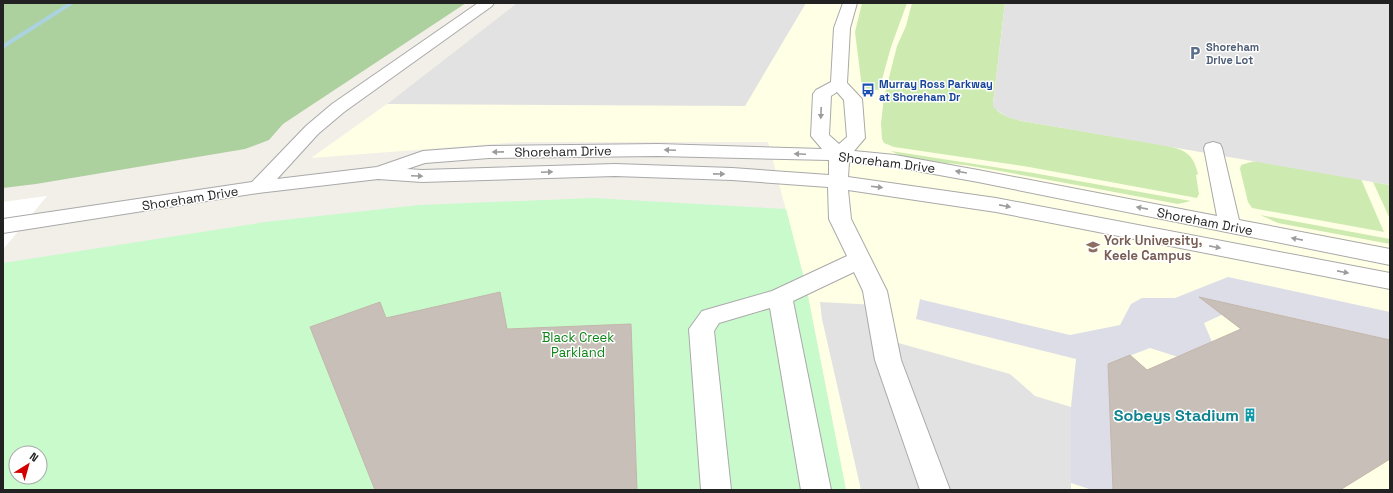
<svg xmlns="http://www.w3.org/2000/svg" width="1393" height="493" viewBox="0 0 1393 493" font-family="'Space Grotesk',sans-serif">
  <rect width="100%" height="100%" fill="#f2efe9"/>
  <path fill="#ffffe5" d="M517,3H1390V490H846L806,286L768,142H519L311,158L387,104Z"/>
  <g fill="#cdebb0">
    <path d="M862,3H907L891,47L879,90L862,88L855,32Z"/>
    <path d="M912,3H1005L993,104C997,115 1011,118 1022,121L1164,145C1184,150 1193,152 1198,174L1196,175L1199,194L1197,198L1029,167L894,147L884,143L882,139L881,123L884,97L897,46L906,26Z"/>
    <path d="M891,151L1033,173L1191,201L1178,204C1109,191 1040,178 971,166C947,162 911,162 891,151Z"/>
    <path d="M1258,161L1361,179L1384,232L1252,208L1248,202L1240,169L1241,165L1251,162Z"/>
    <path d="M1373,182L1390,185V219Z"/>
    <path d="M1260,215L1390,239V244L1278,223Z"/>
  </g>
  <path fill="#add19e" d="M3,3H466L283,124L269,140L245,149L36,184L3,188Z"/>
  <path fill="#c8facc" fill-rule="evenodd" d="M593,198L786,209L806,286L846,490H3V263L265,222L419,205ZM16,453H40V477H16Z"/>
  <g fill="#e2e2e2">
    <path d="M517,3H806L745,106L387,104Z"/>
    <path d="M1005,3H1390V185L1022,121L1007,117L994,108L993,104Z"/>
    <path d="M820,302L877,305L884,339L1010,374L1035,396L1071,407V490H861L822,319Z"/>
  </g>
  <path fill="#dddde8" d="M1228,277L1390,312V340L1241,306L1204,323L1212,342L1178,357L1150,348L1108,364L1113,490H1092L1071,483V407L1076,359L916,319L920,299L923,300L1070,335L1120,325L1131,304L1142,298H1175Z"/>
  <path fill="#fff" d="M47,196L6,246L3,249V202Z"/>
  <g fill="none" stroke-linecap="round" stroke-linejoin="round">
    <path fill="#aad3df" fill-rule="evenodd" d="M68,3H75L3,49V44Z"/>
  </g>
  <g fill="#c7bfb8" stroke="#c4b6ab">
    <path d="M500,292L507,329L631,324L637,490H375L310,327L380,302L386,318Z"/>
    <path d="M1199,297L1390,340V459L1340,490H1113L1108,364L1130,355L1147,370L1241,329Z"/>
  </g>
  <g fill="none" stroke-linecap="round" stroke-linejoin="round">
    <g stroke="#a9a9a9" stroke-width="2">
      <path id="minor" d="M478,3H494L492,6L344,112L318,134L277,179L377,167L423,151L489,146L658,144L822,149L811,136L813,94L816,90L831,82L834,28L843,3H857L850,28L847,83L862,99L865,138L854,151L895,155L978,170L1217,216L1204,148L1206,144L1213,142L1220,144L1222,148L1239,220L1390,249V265L978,182L895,167L849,162L848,177L996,198L1390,273V289L996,212L848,190L851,219L887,291L901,360L950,490H920L875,360L863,291L854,272L793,301L831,490H801L770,308L719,323L714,331L731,490H701L689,329L702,311L772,291L847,256L829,219L828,187L732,180L615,176L422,182L378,179L258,193L3,233V219L252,182L306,126L332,104ZM837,92L844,100L847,137L839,144L829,135L831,96ZM658,156L829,160V175L732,168L615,164L422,170L407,169L425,163L489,158Z"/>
    </g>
    <use href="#minor" fill="#fff" fill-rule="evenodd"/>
  </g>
  <defs><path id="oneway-solid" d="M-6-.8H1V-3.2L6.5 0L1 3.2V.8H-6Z"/></defs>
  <g fill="#9c9c9c">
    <use href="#oneway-solid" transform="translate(821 113) rotate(92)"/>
    <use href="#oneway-solid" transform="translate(670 150) rotate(-178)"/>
    <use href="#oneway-solid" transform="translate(498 152) rotate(179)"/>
    <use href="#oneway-solid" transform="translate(800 154) rotate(-178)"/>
    <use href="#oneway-solid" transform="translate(547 172) rotate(-2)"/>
    <use href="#oneway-solid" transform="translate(961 172) rotate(-170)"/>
    <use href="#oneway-solid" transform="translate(719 174) rotate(1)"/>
    <use href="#oneway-solid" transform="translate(417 176) rotate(3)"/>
    <use href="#oneway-solid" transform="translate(877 187) rotate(7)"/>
    <use href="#oneway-solid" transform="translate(1005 206) rotate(11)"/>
    <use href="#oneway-solid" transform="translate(1142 208) rotate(-169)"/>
    <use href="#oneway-solid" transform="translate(1297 239) rotate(-169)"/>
    <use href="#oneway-solid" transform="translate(1215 247) rotate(11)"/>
    <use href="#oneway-solid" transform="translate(1343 272) rotate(11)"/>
  </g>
  <defs>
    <g id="parking-bare" transform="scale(1.08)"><path d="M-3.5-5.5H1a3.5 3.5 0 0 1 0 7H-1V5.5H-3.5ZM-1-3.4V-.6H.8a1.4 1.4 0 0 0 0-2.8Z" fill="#5c6f8a" stroke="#fff" stroke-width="2.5" paint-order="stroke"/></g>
    <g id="bus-bare" transform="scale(1.08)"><path d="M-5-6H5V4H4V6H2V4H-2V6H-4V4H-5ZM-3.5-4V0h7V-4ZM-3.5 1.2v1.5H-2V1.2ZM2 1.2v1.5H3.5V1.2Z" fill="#1a4fb4" stroke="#fff" stroke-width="2.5" paint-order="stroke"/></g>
    <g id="university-bare" transform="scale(1.08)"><path d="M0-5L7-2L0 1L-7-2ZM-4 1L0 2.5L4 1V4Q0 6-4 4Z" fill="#8d6e63" stroke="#fff" stroke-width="2.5" paint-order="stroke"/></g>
    <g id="building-bare" transform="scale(1.08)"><path d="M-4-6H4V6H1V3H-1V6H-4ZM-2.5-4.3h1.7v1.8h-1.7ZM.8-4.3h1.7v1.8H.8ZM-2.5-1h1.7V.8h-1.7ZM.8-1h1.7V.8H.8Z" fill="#0f9aa8" stroke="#fff" stroke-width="2.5" paint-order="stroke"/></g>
  </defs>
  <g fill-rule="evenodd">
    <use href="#parking-bare" x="1195" y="53"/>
    <use href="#bus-bare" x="868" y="90"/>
    <use href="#university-bare" x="1093" y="247"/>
    <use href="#building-bare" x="1250" y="415"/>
  </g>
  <g text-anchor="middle" stroke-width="3" stroke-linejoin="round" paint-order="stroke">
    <g font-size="11" font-weight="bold" fill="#4e5e75" stroke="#fff" text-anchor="start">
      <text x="1206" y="51">Shoreham<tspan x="1206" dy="13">Drive Lot</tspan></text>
    </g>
    <g font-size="11" font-weight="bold" fill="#164399" stroke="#fff" text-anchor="start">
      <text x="879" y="88">Murray Ross Parkway<tspan x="879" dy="13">at Shoreham Dr</tspan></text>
    </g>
    <g font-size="13" fill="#222" stroke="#fff">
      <text transform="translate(563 151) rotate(-1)" y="5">Shoreham Drive</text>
      <text transform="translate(887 162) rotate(7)" y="5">Shoreham Drive</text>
      <text transform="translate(190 198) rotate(-9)" y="5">Shoreham Drive</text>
      <text transform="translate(1205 221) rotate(11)" y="5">Shoreham Drive</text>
    </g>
    <g font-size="13" font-weight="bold" fill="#785e54" stroke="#fff" text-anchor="start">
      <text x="1104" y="245">York University,<tspan x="1104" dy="15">Keele Campus</tspan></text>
    </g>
    <g font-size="13" fill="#0c8416" stroke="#fff">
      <text x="578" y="342">Black Creek<tspan x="578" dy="15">Parkland</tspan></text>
    </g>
    <g font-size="16" font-weight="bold" fill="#0d838f" stroke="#fff" text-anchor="end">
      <text x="1239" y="421">Sobeys Stadium</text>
    </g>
  </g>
  <rect width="1393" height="493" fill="none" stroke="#222222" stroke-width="8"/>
  <g transform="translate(28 465) rotate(37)"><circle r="19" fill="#ffffff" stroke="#a7a7a7"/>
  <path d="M0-3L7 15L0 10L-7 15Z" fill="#d40000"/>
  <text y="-6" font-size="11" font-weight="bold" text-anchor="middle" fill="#222222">N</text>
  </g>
</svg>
